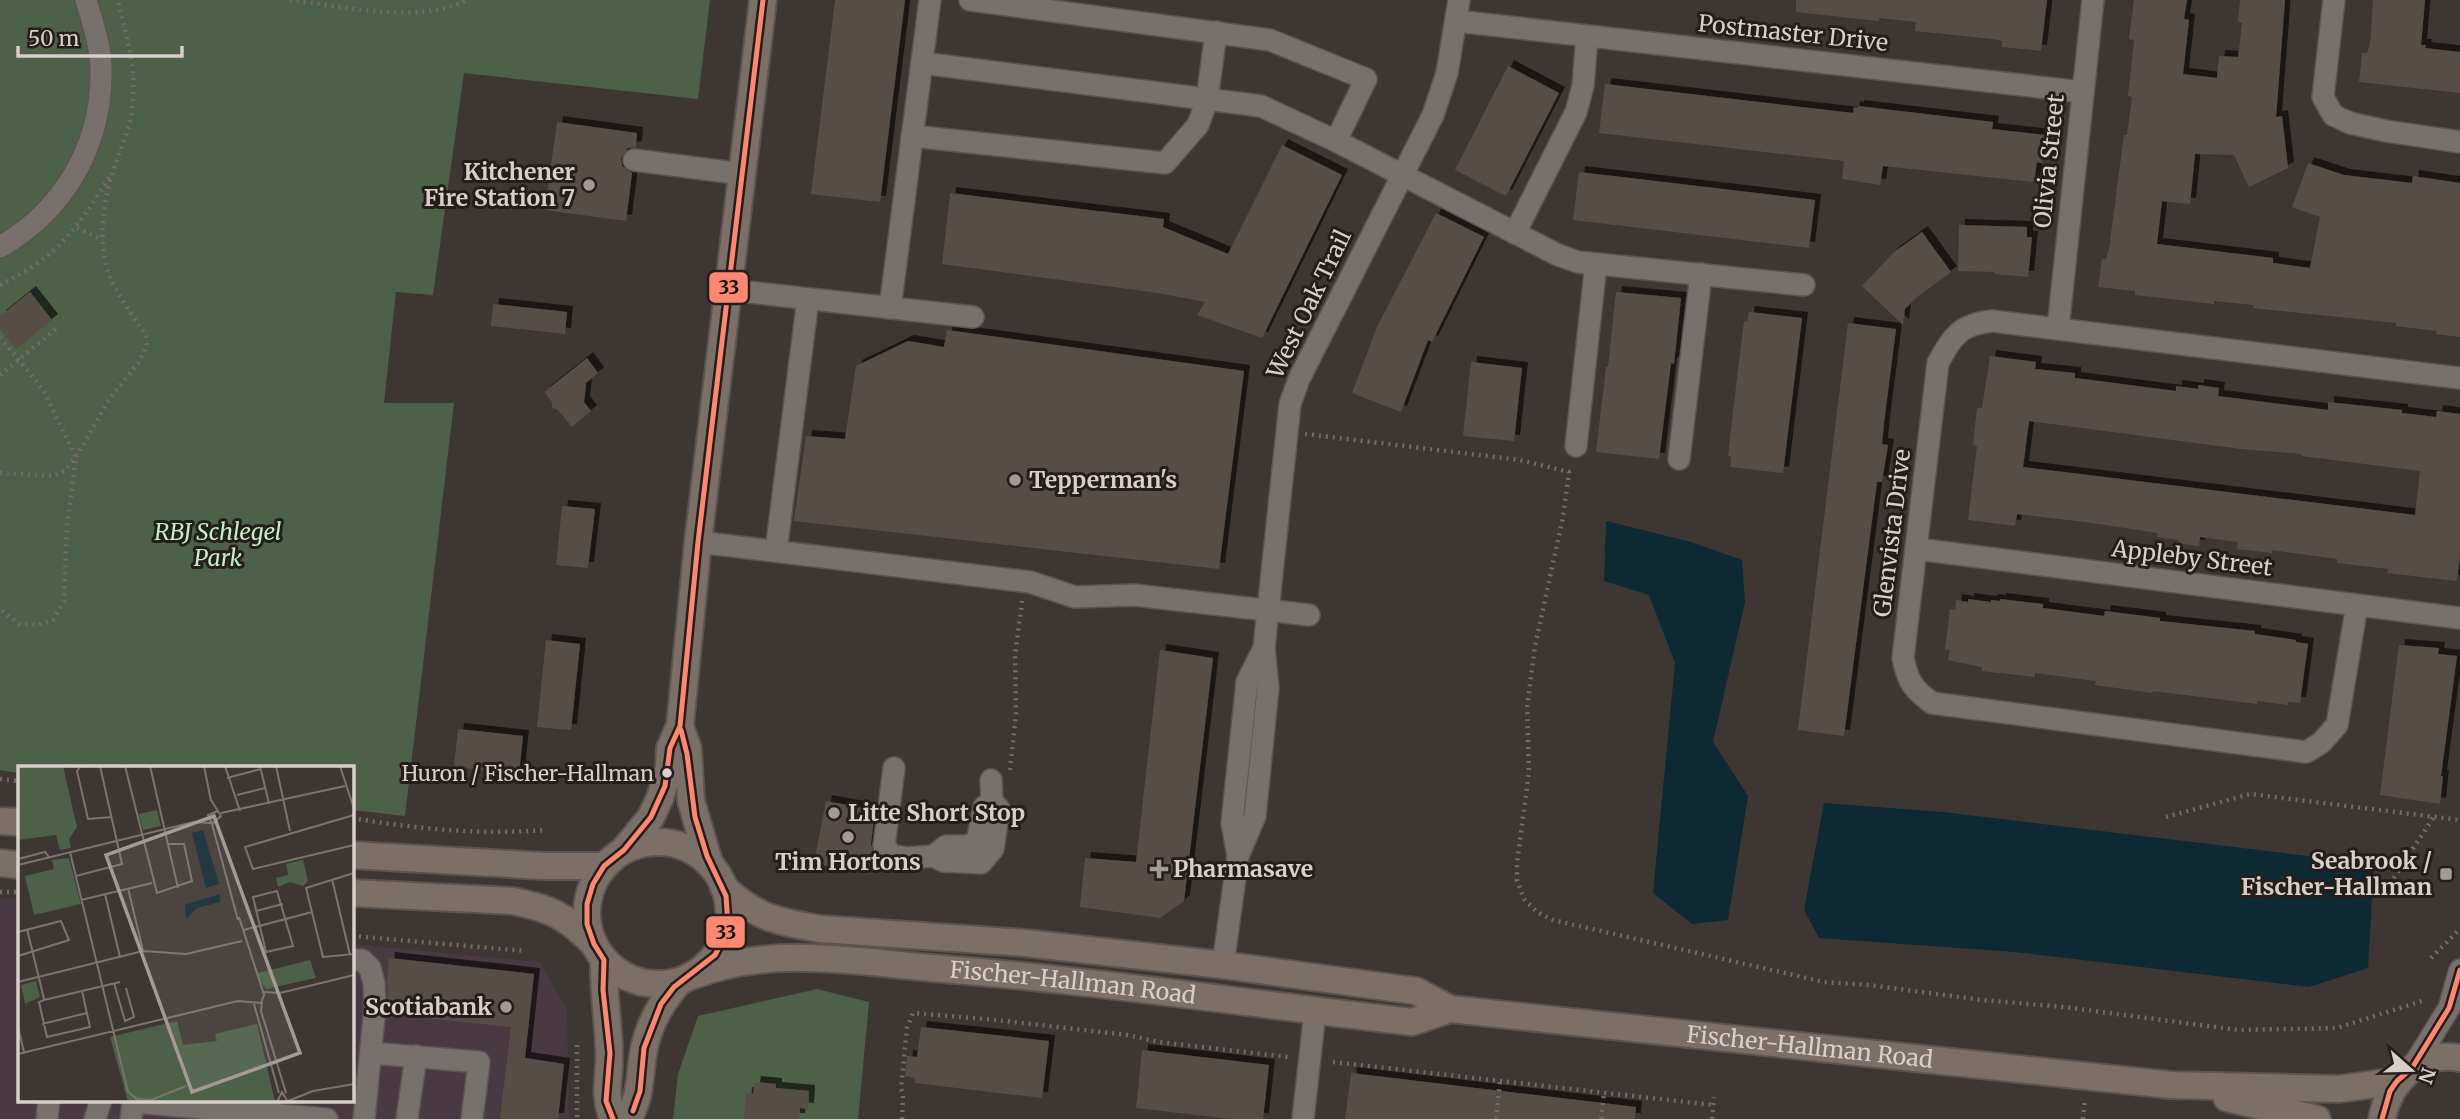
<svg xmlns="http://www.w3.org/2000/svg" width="2460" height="1119" viewBox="0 0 2460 1119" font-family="Merriweather,serif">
  <defs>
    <filter id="shadow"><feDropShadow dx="6" dy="-6" stdDeviation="0" flood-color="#0009"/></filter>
  </defs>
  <rect width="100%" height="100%" fill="#3e3632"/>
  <path fill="#493942" d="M0,899H19V1100H352V944L540,962L567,1010L569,1119H0Z"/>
  <g fill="#4c6148">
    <path d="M0,0H710L698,99L464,73L433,295L396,292L384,403H454L405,816L352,810V767H19V773L0,770Z"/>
    <path d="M817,989L869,1002L858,1119H673L678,1074L698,1016Z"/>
  </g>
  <g fill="#0d2934">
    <path d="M1606,521L1691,542L1742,560L1745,602L1713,742L1748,796L1728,920L1692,924L1653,893L1675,663L1649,595L1604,581Z"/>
    <path d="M1824,803L1943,812L2374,864L2368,968L2309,987L2015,952L1819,938L1804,910Z"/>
  </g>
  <g fill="#574d47" fill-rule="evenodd" filter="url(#shadow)">
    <path d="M835,0H905L880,202L811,194Z"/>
    <path d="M1796,0H2047L2041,51L2002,47V41L1993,39L1915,31L1916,22L1879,18V21L1796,12Z"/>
    <path d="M2134,0H2187L2184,19L2189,20L2183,74L2217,78L2219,56L2238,57L2242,23L2238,22L2240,0H2285L2276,117L2282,116L2288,168L2249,187L2234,155L2195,154L2190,204L2162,201L2157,244L2273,258V263L2310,268L2320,217L2292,207L2308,163L2344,175L2412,183L2413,176L2460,183V337L2436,334L2437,331L2396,326V323L2253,308V305L2214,301V304L2135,295V291L2098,287L2102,259H2106L2109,249L2124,135H2127L2132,97L2128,96L2134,40L2129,39Z"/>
    <path d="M2373,0H2425L2421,45H2426L2425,48L2460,52V93L2359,82L2362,53H2367L2370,43Z"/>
    <path d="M1508,66L1559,93L1506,196L1455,170Z"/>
    <path d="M1605,84L1853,113L1854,107L1858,108V106L1993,122L1992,129L2045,135L2042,163L2037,162L2034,182L1883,166L1880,185L1842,179L1844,161L1599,133Z"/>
    <path d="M557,122L637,133L636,147L628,148L621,158L622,166L632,173L626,221L545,210Z"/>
    <path d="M1282,145L1342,175L1262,338L1197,315L1205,302L1158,293L942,264L950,193L1164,219L1163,227L1228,254Z"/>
    <path d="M1579,172L1815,200L1809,248L1573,220Z"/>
    <path d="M1436,213L1484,237L1432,342L1428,340L1401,412L1352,393L1377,327Z"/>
    <path d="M1959,225L2027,227V237H2032L2028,277L1994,274L1995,272L1958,271Z"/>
    <path d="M1922,232L1951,272L1917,297L1905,309L1903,325L1862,286L1894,252Z"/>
    <path d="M30,292L52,320L16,349L0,329V316Z"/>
    <path d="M1616,292L1681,298L1674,364L1671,363L1659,459L1596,452L1606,367H1608Z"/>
    <path d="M493,304L567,312L565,334L491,326Z"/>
    <path d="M1749,312L1802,318L1783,473L1730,467L1731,457L1728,456L1739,361L1744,321L1747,322Z"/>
    <path d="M1848,323L1896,329L1884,423L1882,444L1888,445L1882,482H1877L1844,736L1798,730Z"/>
    <path d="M947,330L1244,371L1219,569L794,521L806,436L845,439L856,366L908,341L944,347Z"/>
    <path d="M1990,356L2036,362L2035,369L2075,373V378L2176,391V386L2198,389V385L2219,388L2218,396L2328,410V402L2402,410V413L2436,417L2437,411L2460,414V556L2457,581L2387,573L2388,569L2337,563V559L2272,550V553L2237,549L2238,542L2200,537L2199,546L2178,543L2179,540L2157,537L2158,533L2085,522L2017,514L2015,526L1968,520L1977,446L1973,445L1977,408H1982ZM2029,421L2241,449L2302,454V456L2420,471L2415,515L2023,467Z"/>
    <path d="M587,358L598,373L586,383L584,402L591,411L572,427L557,409L552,408V402L544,392Z"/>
    <path d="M1471,362L1522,368L1514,441L1463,436Z"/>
    <path d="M562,506L595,509L588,568L556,565Z"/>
    <path d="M1968,599L1991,602V600L2000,601V599L2043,604V608L2104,616L2105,611L2160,618V621L2255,631V634L2296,640V642L2308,644L2300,703L2288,702V705L2257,701V704L2153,691L2152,693L2095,685L2096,681L2035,673V677L1982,671V667L1948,660L1950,650L1945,649L1950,609L1955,610L1956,600L1968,602Z"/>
    <path d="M546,640L580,644L571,730L537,727Z"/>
    <path d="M2399,645L2439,648L2438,654L2457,656L2441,776H2443L2440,804L2380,795Z"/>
    <path d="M1160,650L1213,658L1184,901L1160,918L1080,907L1085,858L1136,862Z"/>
    <path d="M458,729L523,736L519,774L454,767Z"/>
    <path d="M826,801L875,810L871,844L874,854L870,874L814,863Z"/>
    <path d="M389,958L534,974L525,1058L564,1064L558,1119H500L511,1027L388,1014L387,980Z"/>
    <path d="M921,1027L1049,1041L1042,1098L915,1083V1078L905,1076L907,1056L917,1057Z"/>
    <path d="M1142,1050L1269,1065L1263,1119H1230L1136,1108Z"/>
    <path d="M1351,1073L1636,1107L1635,1119H1345Z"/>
    <path d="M755,1082L776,1084V1088L809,1091L808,1109L800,1108L799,1119H744L746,1093L753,1094Z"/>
  </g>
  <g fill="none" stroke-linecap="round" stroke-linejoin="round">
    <g stroke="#5b5451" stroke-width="24">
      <g id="minor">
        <path d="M970,0L1270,40L1366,79L1336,141L1558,255L1578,262L1804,285"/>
        <path d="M2334,0L2323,97L2333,115L2350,123L2386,131L2460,142"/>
        <path d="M1456,21L2083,92"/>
        <path d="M922,63L1261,106L1336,141"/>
        <path d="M912,136L1165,163L1198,125L1207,100L1216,32"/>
        <path d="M634,160L743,174"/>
        <path d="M1515,233L1576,112L1583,86L1587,36"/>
        <path d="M0,247C63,211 101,147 101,74C102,49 93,24 86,0"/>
        <path d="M730,290L973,317"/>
        <path d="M890,308L930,0"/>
        <path d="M2058,328L2093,0"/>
        <path d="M1576,446L1596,264"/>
        <path d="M1679,459L1701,274"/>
        <path d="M698,542L1030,582L1075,597L1134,595L1309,615"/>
        <path d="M1917,549L2460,618"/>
        <path d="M776,551L808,299"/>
        <path d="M2357,605L2337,725L2321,743L2306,752L1932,703C1913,689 1908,682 1903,658L1938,363C1952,336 1961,324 1992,321L2460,378"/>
        <path d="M894,768L884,846L893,856L907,858L934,856L943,861L981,863L993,849L999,809L992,801L991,780"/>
        <path d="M934,856L946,846H966L977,842L984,807L992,801"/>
        <path d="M1238,856L1232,823L1247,682L1264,648"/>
        <path d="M352,960H362L370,968L374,983L375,1007L364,1119"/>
        <path d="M1223,965L1238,856L1255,816L1268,688L1264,648L1290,404L1299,379L1433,115L1447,73L1459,0"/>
        <path d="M371,1053L479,1062L472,1119"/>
        <path d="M2412,1068L2449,1008L2460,970"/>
        <path d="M47,1119L49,1100"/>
        <path d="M95,1119L101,1100"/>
        <path d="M131,1119L133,1102L327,1119"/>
        <path d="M407,1119L416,1056"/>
        <path d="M1303,1119L1315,1012"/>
      </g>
    </g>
    <g stroke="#5b5451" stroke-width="30">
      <g id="major">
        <path d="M680,726L688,749L691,801L709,862"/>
        <path d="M0,821L19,822"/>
        <circle cx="658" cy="913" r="71"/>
        <path d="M624,850L651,817L660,798L669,768L670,748L680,726L698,542L763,0"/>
        <path d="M352,855L545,866H604"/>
        <path d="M0,863L19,865"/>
        <path id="s1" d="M724,888C757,918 778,922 821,929L1025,943L1223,965L1416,991L1450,1009L2171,1085L2339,1089L2397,1081"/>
        <path d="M352,893L513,901C552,909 566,916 594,944"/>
        <path d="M604,960C603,990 608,1019 609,1048C611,1076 602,1091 613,1119"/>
        <path id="s2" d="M694,975C769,946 853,961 931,968C1092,980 1251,1004 1412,1022L1450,1009"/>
        <path d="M2227,1098L2317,1119"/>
        <path d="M628,1119C641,1097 639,1080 643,1055C647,1028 661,1002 679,982"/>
        <path d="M2382,1119C2389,1082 2419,1050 2460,1058"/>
      </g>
    </g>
    <g stroke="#726c69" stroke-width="4.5" stroke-dasharray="2 5" stroke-linecap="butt">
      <path d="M290,0C343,6 419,25 467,0"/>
      <path d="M77,228L103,240"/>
      <path d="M0,285C60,255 75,231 110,176"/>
      <path d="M0,337L42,388L76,457L67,525L64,601L53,620L38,625L19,624L0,609"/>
      <path d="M0,375L59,327"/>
      <path d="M1305,434L1520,460L1569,472L1563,517L1535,646L1527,708L1529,772L1517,863V881L1524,899L1537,912L1553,920L1824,982L1869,985L1982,1000L2064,1007L2238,1030L2337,1028L2422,1001"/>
      <path d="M0,473L54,476L64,471L76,457L110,398L139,362L147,346L146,336C134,317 119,298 110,277C97,246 103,202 113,172C119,151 129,132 132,110C137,65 127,42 118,0"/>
      <path d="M1010,770L1016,714L1015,656L1022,601"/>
      <path d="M0,779L19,781"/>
      <path d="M2166,817L2250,794L2460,820"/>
      <path d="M352,818C416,829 481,835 546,830"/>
      <path d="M2386,890L2435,815"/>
      <path d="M0,892H19"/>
      <path d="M352,936L526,951"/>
      <path d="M2431,958L2460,929"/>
      <path d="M577,1045V1119"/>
      <path d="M1333,1062L1713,1105"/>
      <path d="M902,1119L903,1095L901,1089L907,1028L913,1013L996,1020L1127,1035L1159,1042L1288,1057"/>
      <path d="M1496,1119L1500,1081"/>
      <path d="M1601,1119L1604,1093"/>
      <path d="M1712,1119L1714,1097"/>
      <path d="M2083,1119L2085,1099"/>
    </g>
    <use href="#minor" stroke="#77706d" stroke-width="21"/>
    <use href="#major" stroke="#7b6f68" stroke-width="26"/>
    <g stroke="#251d1a" stroke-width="10">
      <g id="bus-1">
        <path d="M633,1111L640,1091L644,1048L661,1004L674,987L715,955L723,940L728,925L726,896L707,856L695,817L687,754L681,730"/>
        <path d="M613,1119L606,1101L610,1053L603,990L604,960L594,944L587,924V904L593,884L604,866L624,850L651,817L665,786L670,748L680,726L698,542L763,0"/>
        <path d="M2382,1119L2390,1091L2397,1081L2412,1068L2449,1008L2460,970"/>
      </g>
    </g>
    <use href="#bus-1" stroke="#fd8872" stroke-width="5"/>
  </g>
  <g fill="#a39995" stroke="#251d1a" stroke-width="2.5">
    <circle cx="589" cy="185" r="7"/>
    <circle cx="1015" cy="480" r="7"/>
    <circle cx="834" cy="813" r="7"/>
    <circle cx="848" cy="837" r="7"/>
    <path d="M1155.5 858.5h7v7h7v7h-7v7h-7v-7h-7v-7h7z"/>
    <rect x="2439" y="867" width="14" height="14" rx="3.5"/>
    <circle cx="506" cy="1007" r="7"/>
  </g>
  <circle fill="#d9cfca" stroke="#251d1a" stroke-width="2.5" cx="667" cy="773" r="6"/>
  <g text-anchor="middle" stroke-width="6" stroke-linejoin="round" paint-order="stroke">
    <g font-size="21" fill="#d9cfca" stroke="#251d1a" text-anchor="end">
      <text x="654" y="781">Huron / Fischer-Hallman</text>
    </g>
    <g font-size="23" fill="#d9cfca" stroke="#251d1a">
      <text transform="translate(1793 33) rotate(6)" y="8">Postmaster Drive</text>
      <text transform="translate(2049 161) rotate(-84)" y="8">Olivia Street</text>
      <text transform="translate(1309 304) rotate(-64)" y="8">West Oak Trail</text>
      <text transform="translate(1892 533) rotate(-83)" y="8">Glenvista Drive</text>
      <text transform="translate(2192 558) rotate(7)" y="8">Appleby Street</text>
      <text dy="8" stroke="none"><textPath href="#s2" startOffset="382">Fischer-Hallman Road</textPath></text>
      <text dy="8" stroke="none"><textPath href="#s1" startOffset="1106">Fischer-Hallman Road</textPath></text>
    </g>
    <g font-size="23" font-weight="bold" fill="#d9cfca" stroke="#251d1a" text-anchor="end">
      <text x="575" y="180">Kitchener<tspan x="575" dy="26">Fire Station 7</tspan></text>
      <text x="1029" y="488" text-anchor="start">Tepperman's</text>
      <text x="848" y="821" text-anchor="start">Litte Short Stop</text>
      <text x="2432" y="869">Seabrook /<tspan x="2432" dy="26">Fischer-Hallman</tspan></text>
      <text x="848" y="870" text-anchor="middle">Tim Hortons</text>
      <text x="1173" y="877" text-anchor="start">Pharmasave</text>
      <text x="492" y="1015">Scotiabank</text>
    </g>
    <g font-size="23" font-style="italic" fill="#c1f1be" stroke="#251d1a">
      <text x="218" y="540">RBJ Schlegel<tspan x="218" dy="26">Park</tspan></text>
    </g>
  </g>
  <g transform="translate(18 766)">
    <rect width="336" height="336" fill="#3e3632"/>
    <path d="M0,0H45L59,61L51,73L53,82L42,84L38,69L0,74ZM139,44L143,60L125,64L121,48ZM51,92L63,138L16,149L7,110L36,103L34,94ZM285,94L290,115L285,120L272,116L260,121L258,112L270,109L268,98ZM292,194L298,212L248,223L241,213L240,207ZM18,215L22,231L7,238L3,219ZM159,255L165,279L199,275L197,268L239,258L257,336H110L92,271Z" fill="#4c6148"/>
    <path d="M185,64L201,118L188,122L174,67ZM202,128V136L179,142L168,153L167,139Z" fill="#0d2934"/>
    <path fill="none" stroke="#7c736f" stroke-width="2" d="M63,0L59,5L70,53L94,51M107,0L139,127L174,115L166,78H150M132,0L160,122M186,0L193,35M207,0L222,45M242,0L251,38M258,0L272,65M322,0L336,43M209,12L243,3M219,29L247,22M193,34L203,50L194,58L190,49L200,45M203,47L327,20M336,49L227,81L235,103L336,79M194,58L220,154M52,86L110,326L119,333L133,334L168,320M0,93L27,86L31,91M0,99L176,56L193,57M336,107L288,122L305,191L336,188M58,110L104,98L82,0M314,113L332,189M110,122L125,185M259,125L275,180L248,186L235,131ZM87,128L102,191M63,134L134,117M238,145L265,138M9,163L26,233M226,164L294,146M0,166L43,155L51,174L0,190M0,216L125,185L168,188L224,175M96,217L107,255L116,251L108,222M64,225L72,261L29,271L21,236L26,234L102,216M245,226L262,227L336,209M244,236L243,245L268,327M236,238L261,327M24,258L69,247M0,261L6,286M0,288L220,235L243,237L246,229L221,151M270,335L295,325L336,318M259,336L264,326L270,336"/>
    <path fill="#a39995" fill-opacity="0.15" stroke="#a39995" stroke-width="3.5" d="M196,50L282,287L174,326L88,89Z"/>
    <rect width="336" height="336" fill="none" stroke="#d9cfca" stroke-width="3.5"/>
  </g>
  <g stroke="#251d1a" stroke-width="2.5">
    <rect x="708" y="271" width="41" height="33" rx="7" fill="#fd8872"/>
    <rect x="705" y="915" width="41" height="34" rx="7" fill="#fd8872"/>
  </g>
  <g font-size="19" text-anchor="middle" font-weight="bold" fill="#111">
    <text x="729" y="294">33</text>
    <text x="726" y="939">33</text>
  </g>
  <g transform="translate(2411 1070) rotate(110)" stroke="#251d1a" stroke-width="5" paint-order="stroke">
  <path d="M0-5L12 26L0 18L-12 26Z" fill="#d9cfca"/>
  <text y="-10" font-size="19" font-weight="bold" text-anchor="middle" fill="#d9cfca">N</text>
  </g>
  <path d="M18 46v10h164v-10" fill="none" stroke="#d9cfca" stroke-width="3.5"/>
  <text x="28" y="46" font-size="21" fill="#d9cfca" stroke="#251d1a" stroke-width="5" paint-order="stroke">50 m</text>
</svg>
